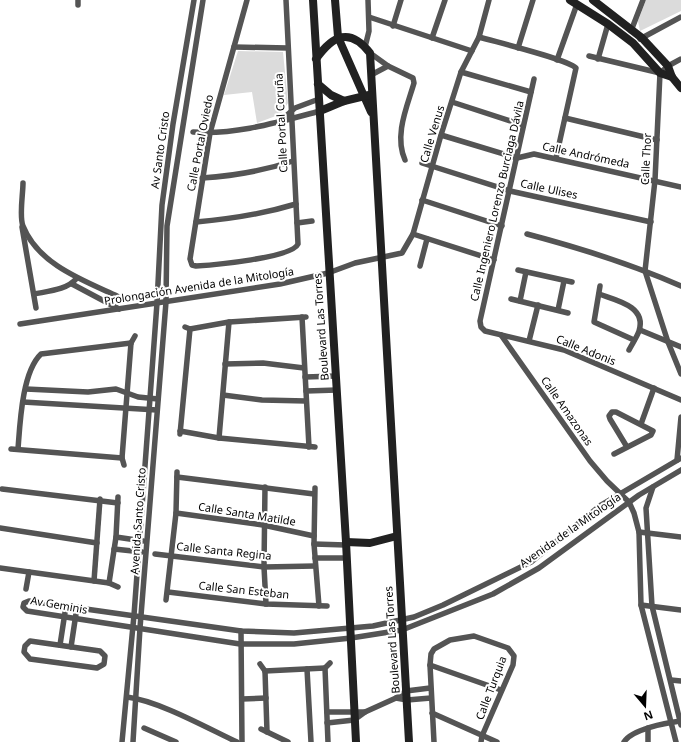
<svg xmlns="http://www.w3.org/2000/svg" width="681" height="742" viewBox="0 0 681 742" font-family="'Noto Sans',sans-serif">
  <rect width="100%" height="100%" fill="#fff"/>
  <g fill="#dbdbdb">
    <path d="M646,0H681V11L640,31L638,21Z"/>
    <path d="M238,51L283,52L288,103L281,114L257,123L252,92L224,95Z"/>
  </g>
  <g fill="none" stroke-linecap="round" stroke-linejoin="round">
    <g stroke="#545454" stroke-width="5.5">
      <path d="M78,0V5"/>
      <path d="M247,0L210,133L190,259L192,265L196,266C213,265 292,258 298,244L286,0"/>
      <path d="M369,17L472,51"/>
      <path d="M393,26L401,0"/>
      <path d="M631,31L643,0"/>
      <path d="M479,37C496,42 567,59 576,68L556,158"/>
      <path d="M432,38L445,0"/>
      <path d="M640,39L681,17"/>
      <path d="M234,47L288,48"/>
      <path d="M365,47L369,31L368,0"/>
      <path d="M518,48L533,0"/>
      <path d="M370,53L388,66L413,78L414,83C407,107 394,135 405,160"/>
      <path d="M589,56L660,73"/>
      <path d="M598,59L608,24"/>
      <path d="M681,59L668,66L660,73L655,180L645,271L668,342L681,374"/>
      <path d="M557,60L577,4"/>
      <path d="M461,72L531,92"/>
      <path d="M371,75L388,66"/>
      <path d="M534,79L480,321L481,327L485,331L564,350L681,400"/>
      <path d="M452,102L523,125"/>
      <path d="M565,118L657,140"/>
      <path d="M279,122L295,108L319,99"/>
      <path d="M193,132C237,135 278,122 320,111"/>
      <path d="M441,135L517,158L534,154L681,187"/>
      <path d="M422,163L510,191L651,222"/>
      <path d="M202,178C234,176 263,171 293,161"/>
      <path d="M23,183C23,194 19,217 23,226C38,264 82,280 117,296"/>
      <path d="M422,200L502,226"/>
      <path d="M196,222C231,219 263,214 296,204"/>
      <path d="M297,223L312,221"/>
      <path d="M22,227L36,308"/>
      <path d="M413,234L494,260"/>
      <path d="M527,234C580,248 631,264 681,286"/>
      <path d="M420,266L427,239"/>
      <path d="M518,270L572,282"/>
      <path d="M72,284L119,309"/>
      <path d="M600,286L594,322L634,340"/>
      <path d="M34,294C49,291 67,290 77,278"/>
      <path d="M599,294C615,300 647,306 639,331C637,337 632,344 629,350"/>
      <path d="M511,299L568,313"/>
      <path d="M520,301L526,272"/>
      <path d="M558,310L564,281"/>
      <path d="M302,317L309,447"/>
      <path d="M20,324L280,284L328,273L355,263L402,253L413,234L441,135L461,72L479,37L489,0"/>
      <path d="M185,327L190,329L229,322L306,317"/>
      <path d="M640,330L681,347"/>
      <path d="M501,335L590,461L607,481L629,502L634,513L639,532L641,605L676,742"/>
      <path d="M529,341L538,305"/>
      <path d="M225,364L263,363L304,368"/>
      <path d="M305,377L336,376"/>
      <path d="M26,389L88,392L116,389L138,397L158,399"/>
      <path d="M306,391L337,390"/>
      <path d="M223,395L262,400L306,401"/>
      <path d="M23,402L157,410"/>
      <path d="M641,424L654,388"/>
      <path d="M180,431L219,438L315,447"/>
      <path d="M180,434L190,329"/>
      <path d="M219,438L229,322"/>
      <path d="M11,449L122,458"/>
      <path d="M18,449C20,423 22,372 41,354L131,343"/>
      <path d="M614,454L651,435L653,431L616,412H612L609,416L610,419L627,447"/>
      <path d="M681,458L601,505L531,562L443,605L414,617L373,626L294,633L241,631L29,601L24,603L23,607L27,611L240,644H294L351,638L402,630L493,594L539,568L639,495L681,470"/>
      <path d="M677,460L681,417"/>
      <path d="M124,465L122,458L131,343L135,336"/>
      <path d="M177,477L314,494"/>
      <path d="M265,487L264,567L266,604"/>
      <path d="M653,487L646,508L652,606L681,725"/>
      <path d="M315,488L314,544L319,606"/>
      <path d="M2,489L118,503"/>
      <path d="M176,513L263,525L314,536"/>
      <path d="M0,528L97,543"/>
      <path d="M639,532L681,537"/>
      <path d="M116,537L143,541"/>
      <path d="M314,544L346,545"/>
      <path d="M114,549L142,552"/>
      <path d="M155,554L264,567L315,566"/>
      <path d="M315,558H347"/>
      <path d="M0,568L109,583L118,587"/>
      <path d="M94,581L100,499"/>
      <path d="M109,583L116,537L118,497"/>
      <path d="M26,589L29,572"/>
      <path d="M168,592L266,604L327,606"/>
      <path d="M166,600L176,513L177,472"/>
      <path d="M641,605L681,610"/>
      <path d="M241,631L242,742"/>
      <path d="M30,641L100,651L105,656L104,664L97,668L30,659L24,652L25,646Z"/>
      <path d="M60,645L66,606"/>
      <path d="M71,647L77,607"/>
      <path d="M260,664L265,671L267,732"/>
      <path d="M430,665L501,690"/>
      <path d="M307,669L311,742"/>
      <path d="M265,671L325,668"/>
      <path d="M671,680L681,681"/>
      <path d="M127,697C159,701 207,728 237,742"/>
      <path d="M396,698L407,700L431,698"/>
      <path d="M242,699L266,698"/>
      <path d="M327,712H365"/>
      <path d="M432,713L497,742"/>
      <path d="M327,723L354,720L365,712L396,698L406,691L430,688"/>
      <path d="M144,728L176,742"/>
      <path d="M648,728V742"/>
      <path d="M261,729L288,742"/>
      <path d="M122,742L134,615L157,303L162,205L173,124L194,0"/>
      <path d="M133,742L140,628L166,302L167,226L203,0"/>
      <path d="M328,742L325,668L330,663"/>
      <path d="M434,742L430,665L431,654L434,649L450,640L474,636L508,648L514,656L513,665L482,736L481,742"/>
      <path d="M624,742C632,729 666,723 681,721"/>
    </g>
    <g stroke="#212121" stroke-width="8">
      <path d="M313,0L346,542L356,742"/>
      <path d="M335,0L338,37L371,112"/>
      <path d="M570,0L608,24L633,43L660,73L672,77"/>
      <path d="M593,0L642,38L668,66L672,77L681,88"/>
      <path d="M316,59C333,35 350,27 370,53L409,742"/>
      <path d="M318,84L331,95L344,101"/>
      <path d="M320,111L344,101L369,95"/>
      <path d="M346,542L370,543L397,536"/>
    </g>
  </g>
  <g text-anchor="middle" stroke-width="4" stroke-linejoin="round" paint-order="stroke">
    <g font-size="11" fill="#000" stroke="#fff">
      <text transform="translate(281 123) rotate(-93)" y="4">Calle Portal Coruña</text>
      <text transform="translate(432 134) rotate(-73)" y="4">Calle Venus</text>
      <text transform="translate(200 143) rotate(-79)" y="4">Calle Portal Oviedo</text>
      <text transform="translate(160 150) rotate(-82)" y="4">Av Santo Cristo</text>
      <text transform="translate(586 155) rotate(12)" y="4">Calle Andrómeda</text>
      <text transform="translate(646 159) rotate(-87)" y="4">Calle Thor</text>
      <text transform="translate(549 189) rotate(12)" y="4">Calle Ulises</text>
      <text transform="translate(497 201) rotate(-77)" y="4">Calle Ingeniero Lorenzo Burciaga Dávila</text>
      <text transform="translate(199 286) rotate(-9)" y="4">Prolongación Avenida de la Mitología</text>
      <text transform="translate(321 327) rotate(-94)" y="4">Boulevard Las Torres</text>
      <text transform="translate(586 350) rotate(22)" y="4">Calle Adonis</text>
      <text transform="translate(567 411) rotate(55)" y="4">Calle Amazonas</text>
      <text transform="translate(247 514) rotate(9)" y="4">Calle Santa Matilde</text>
      <text transform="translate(138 521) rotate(-86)" y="4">Avenida Santo Cristo</text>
      <text transform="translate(570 530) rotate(-35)" y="4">Avenida de la Mitología</text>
      <text transform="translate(224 551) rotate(6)" y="4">Calle Santa Regina</text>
      <text transform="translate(244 590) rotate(6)" y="4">Calle San Esteban</text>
      <text transform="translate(59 605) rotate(10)" y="4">Av Geminis</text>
      <text transform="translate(392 640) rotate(-94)" y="4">Boulevard Las Torres</text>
      <text transform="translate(491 688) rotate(-69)" y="4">Calle Turquia</text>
    </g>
  </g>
  <g transform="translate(645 706) rotate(161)" stroke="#ffffff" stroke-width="3" paint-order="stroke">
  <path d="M0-3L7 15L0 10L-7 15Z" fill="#000000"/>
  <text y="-6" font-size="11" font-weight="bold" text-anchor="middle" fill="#000000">N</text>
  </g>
</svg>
